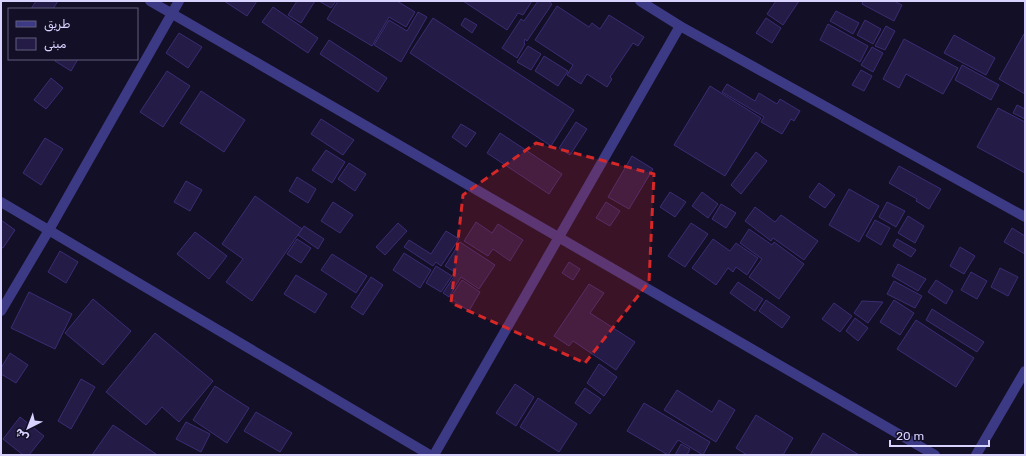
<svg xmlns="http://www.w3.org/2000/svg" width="1026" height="456" viewBox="0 0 1026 456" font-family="Rubik,'Noto Sans Arabic',sans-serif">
  <rect width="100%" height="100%" fill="#130f26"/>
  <g fill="#241b47" stroke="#3b2d73">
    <path d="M36,1H58L53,9H31Z"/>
    <path d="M224,1H257L247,16Z"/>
    <path d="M297,1H315L301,23L288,15Z"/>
    <path d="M319,1H336L331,8Z"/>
    <path d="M338,1H397L415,12L406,27L389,17L372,46L327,19Z"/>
    <path d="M463,1H532L523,15L518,13L507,30Z"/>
    <path d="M538,1H548L552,4L527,41L525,39L524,43L525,44L517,58L502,48L521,19L524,21Z"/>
    <path d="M776,1H799L783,25L767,14Z"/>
    <path d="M863,1H894L902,5L894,21L862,4Z"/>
    <path d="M557,6L589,27L592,23L600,29L609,15L644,37L638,46L633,43L610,77L612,79L607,87L587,74L581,84L567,75L573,65L535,40Z"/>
    <path d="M273,7L318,38L308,53L262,22Z"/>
    <path d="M836,11L859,23L853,34L830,21Z"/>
    <path d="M418,12L427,17L401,62L374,45L389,20L407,31Z"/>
    <path d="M433,18L574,110L551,146L410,53Z"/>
    <path d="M465,18L477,25L472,33L461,25Z"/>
    <path d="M766,18L781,28L772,43L756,33Z"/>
    <path d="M865,20L881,29L873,44L857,35Z"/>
    <path d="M828,24L868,46L860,62L820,40Z"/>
    <path d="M886,26L895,31L885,50L875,46Z"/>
    <path d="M179,33L202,47L188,68L166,53Z"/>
    <path d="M1024,34L1025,35V94L999,79Z"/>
    <path d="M954,35L995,58L986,75L944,53Z"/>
    <path d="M904,39L958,68L943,94L906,74L899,88L883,79Z"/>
    <path d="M329,40L387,78L378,92L320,54Z"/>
    <path d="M528,46L541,54L531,70L517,62Z"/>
    <path d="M872,47L883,53L873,72L861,65Z"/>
    <path d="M544,56L568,71L558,86L535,71Z"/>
    <path d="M56,59H78L71,71L55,61Z"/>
    <path d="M962,65L999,85L991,100L955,80Z"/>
    <path d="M861,70L872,76L864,91L852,85Z"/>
    <path d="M167,71L190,86L163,127L140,112Z"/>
    <path d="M51,78L63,88L46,109L34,100Z"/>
    <path d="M727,84L755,101L759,93L777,104L780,99L800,111L794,121L791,119L782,134L761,122L764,117L722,92Z"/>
    <path d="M710,86L761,118L725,176L674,145Z"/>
    <path d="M201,91L245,120L224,152L180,123Z"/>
    <path d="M1017,105L1025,109V119L1013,113Z"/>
    <path d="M998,108L1025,122V173L977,147Z"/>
    <path d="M321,119L354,140L343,155L311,134Z"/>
    <path d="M576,122L587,129L570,155L559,148Z"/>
    <path d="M461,124L476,133L466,147L452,137Z"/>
    <path d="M500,133L562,174L549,194L487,153Z"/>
    <path d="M45,138L63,149L41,185L23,173Z"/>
    <path d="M326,150L345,162L332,183L312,170Z"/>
    <path d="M756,152L767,161L741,194L731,185Z"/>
    <path d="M632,156L653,169L629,209L608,197Z"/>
    <path d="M349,163L366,174L355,191L338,179Z"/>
    <path d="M899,166L941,189L929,209L916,201L917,199L889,183Z"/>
    <path d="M297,177L316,189L308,203L289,191Z"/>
    <path d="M186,181L202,190L190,211L174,202Z"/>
    <path d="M819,183L835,195L825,208L809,197Z"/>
    <path d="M849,189L879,206L859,242L829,225Z"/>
    <path d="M670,192L686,202L675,217L660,207Z"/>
    <path d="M702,192L718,204L708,218L692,206Z"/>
    <path d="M255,196L302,229L252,301L226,282L243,259L222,244Z"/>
    <path d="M333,202L353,215L340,233L321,221Z"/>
    <path d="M606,202L620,211L610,226L596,218Z"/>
    <path d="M887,202L905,211L896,227L879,217Z"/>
    <path d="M721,204L736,213L726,228L712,219Z"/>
    <path d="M755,207L775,222L781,215L818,241L804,260L773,238L771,241L745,221Z"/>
    <path d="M908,216L924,226L915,243L898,233Z"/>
    <path d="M1,220L15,230L3,248L1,247Z"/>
    <path d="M875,220L890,228L881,245L866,236Z"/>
    <path d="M476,222L492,233L498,224L523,240L510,261L493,249L488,256L464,241Z"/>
    <path d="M398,223L407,231L385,255L376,247Z"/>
    <path d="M691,223L708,234L685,267L668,256Z"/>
    <path d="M304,226L324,239L318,249L298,235Z"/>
    <path d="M1012,228L1025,236V254L1004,242Z"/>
    <path d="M749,229L772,245L774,242L804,264L779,299L749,277L762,259L740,243Z"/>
    <path d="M446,231L459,239L441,266L436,262L433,266L404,247L409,240L431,254Z"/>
    <path d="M195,232L227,256L209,279L177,254Z"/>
    <path d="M297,239L311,248L301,263L287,254Z"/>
    <path d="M713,239L730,251L736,243L758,258L747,275L736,267L733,272L728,268L716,285L692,268Z"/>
    <path d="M897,239L916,250L911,257L893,246Z"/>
    <path d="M460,242L495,265L479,289L461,277L449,297L443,293L456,273L445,266Z"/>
    <path d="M960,247L975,256L964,274L950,266Z"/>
    <path d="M60,251L78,262L66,283L48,272Z"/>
    <path d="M404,253L431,270L420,288L393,270Z"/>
    <path d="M332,254L367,276L356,293L321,270Z"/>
    <path d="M569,262L580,269L573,280L562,273Z"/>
    <path d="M898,264L926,279L918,291L892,276Z"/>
    <path d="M436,266L452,276L441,292L426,283Z"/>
    <path d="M1000,268L1018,277L1008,296L991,287Z"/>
    <path d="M971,272L987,281L977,299L961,290Z"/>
    <path d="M296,275L327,294L315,313L284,294Z"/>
    <path d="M371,277L383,285L363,315L351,307Z"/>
    <path d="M462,280L480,292L469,311L450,298Z"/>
    <path d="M936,280L953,291L946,304L928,292Z"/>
    <path d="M894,281L922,296L915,308L887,294Z"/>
    <path d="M738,282L763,299L755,311L730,293Z"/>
    <path d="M589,284L604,293L590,313L635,342L616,370L573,341L569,346L554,336Z"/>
    <path d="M29,292L72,314L55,349L11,328Z"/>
    <path d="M93,299L131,331L103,365L65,333Z"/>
    <path d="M766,300L790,317L782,328L759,311Z"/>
    <path d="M894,300L914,313L900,335L880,322Z"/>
    <path d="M862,301L883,302L868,323L854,313Z"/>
    <path d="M834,303L852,316L840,332L822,319Z"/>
    <path d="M932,309L984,342L977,352L926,320Z"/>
    <path d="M855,318L868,328L858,341L846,331Z"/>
    <path d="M916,320L974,358L956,387L897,349Z"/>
    <path d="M155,333L213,381L179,422L162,407L146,425L106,392Z"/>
    <path d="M10,353L28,365L16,383L1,374V368Z"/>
    <path d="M599,364L617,377L604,396L587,383Z"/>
    <path d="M81,379L95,387L71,429L58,421Z"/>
    <path d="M515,384L534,397L516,426L496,413Z"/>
    <path d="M215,386L249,408L227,443L193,420Z"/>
    <path d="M585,388L601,399L590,414L575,403Z"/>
    <path d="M677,390L712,412L719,400L735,410L716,442L664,410Z"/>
    <path d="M538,398L577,424L559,452L520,427Z"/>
    <path d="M644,403L710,442L703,455L678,440L668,455L627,431Z"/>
    <path d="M256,412L292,433L280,452L244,431Z"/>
    <path d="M756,415L793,438L783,455H747L736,448Z"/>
    <path d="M20,417L44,436L29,455H23L3,439Z"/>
    <path d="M186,422L210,434L201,452L176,439Z"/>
    <path d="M113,425L156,454L155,455H92Z"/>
    <path d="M823,433L859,455H810Z"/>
    <path d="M681,444L690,449L687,455H675Z"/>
  </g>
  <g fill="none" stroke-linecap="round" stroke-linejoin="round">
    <g stroke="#3d3a85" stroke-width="10">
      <path d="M150,1L935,455"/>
      <path d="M640,1L680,26L1025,217"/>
      <path d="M1,202L430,455"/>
      <path d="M1,311L49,230L179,1"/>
      <path d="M434,455L680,26"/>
      <path d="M976,455L1025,371"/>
    </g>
  </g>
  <path fill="#d62828" fill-opacity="0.2" stroke="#d62828" stroke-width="3" stroke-dasharray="8 5" stroke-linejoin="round" d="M536,143L654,174L649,282L585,363L451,303L463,195Z"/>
  <rect width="1026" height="456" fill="none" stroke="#d9d4ff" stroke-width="4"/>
  <rect x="8" y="8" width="130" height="52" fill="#130f26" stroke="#625e7d"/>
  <rect x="16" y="21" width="20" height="6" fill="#3d3a85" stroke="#625e7d"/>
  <text x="44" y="28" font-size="12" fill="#d9d4ff">طريق</text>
  <rect x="16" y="38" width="20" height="12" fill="#241b47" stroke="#625e7d"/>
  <text x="44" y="48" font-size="12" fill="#d9d4ff">مبنى</text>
  <g transform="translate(28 428) rotate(222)" stroke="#130f26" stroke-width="3" paint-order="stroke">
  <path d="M0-3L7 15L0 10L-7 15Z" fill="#d9d4ff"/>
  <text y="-6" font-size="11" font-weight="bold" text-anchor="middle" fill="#d9d4ff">ش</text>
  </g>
  <path d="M890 440v6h99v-6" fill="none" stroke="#d9d4ff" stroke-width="2"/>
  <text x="896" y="440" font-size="12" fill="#d9d4ff" stroke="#130f26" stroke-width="3" paint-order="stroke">20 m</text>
</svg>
